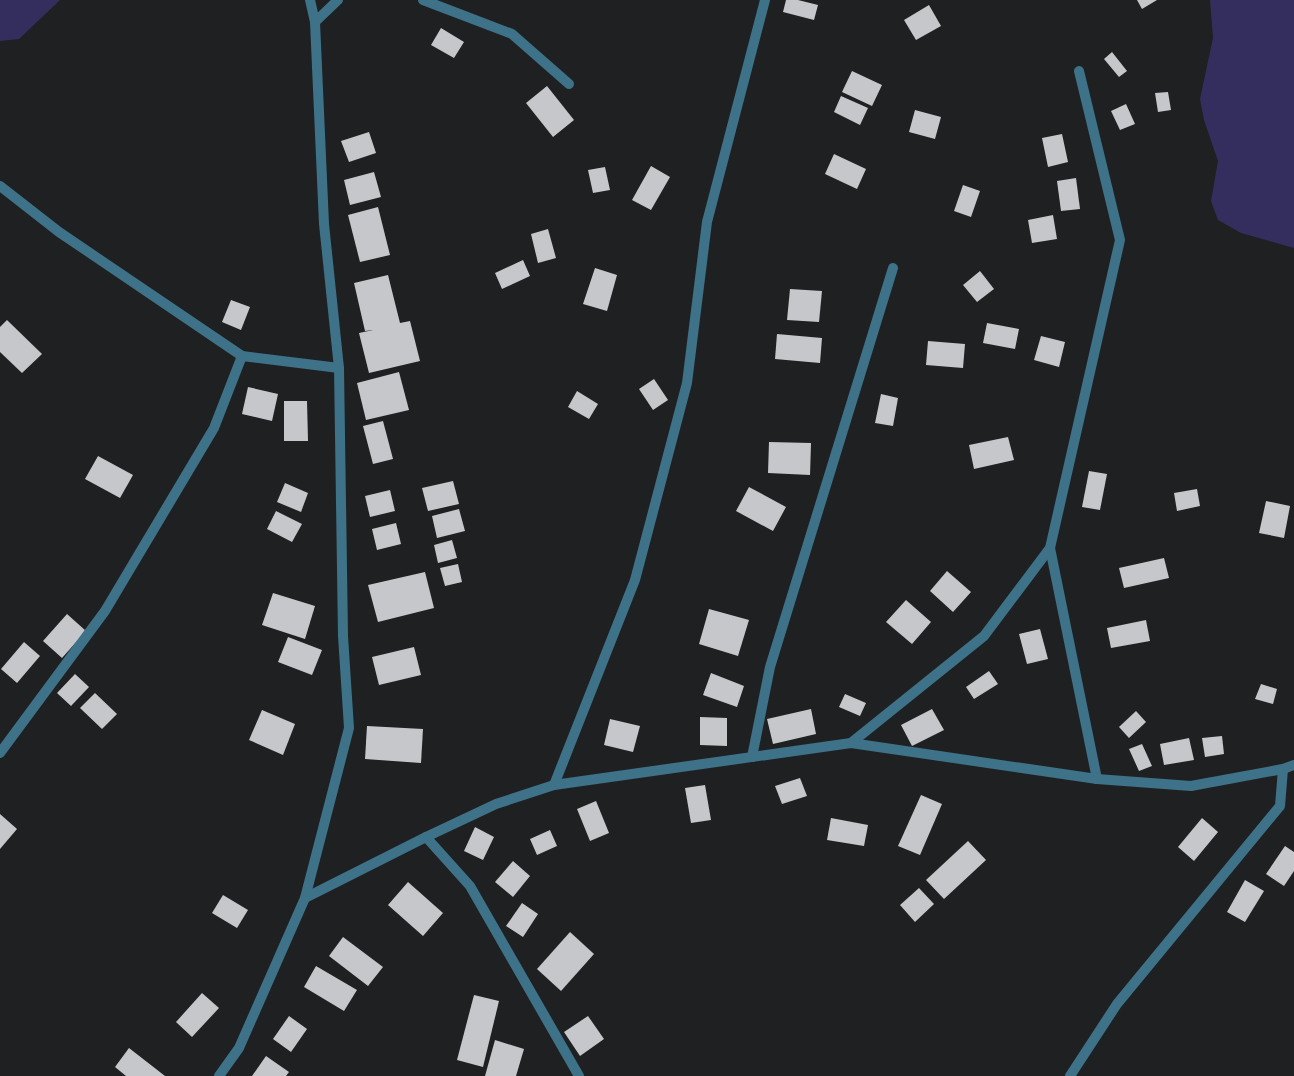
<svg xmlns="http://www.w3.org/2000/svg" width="1294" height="1076" viewBox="0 0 1294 1076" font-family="'Playfair Display',serif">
  <rect width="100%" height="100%" fill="#1f2022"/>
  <g fill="#332e5e">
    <path d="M0,0H60L19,39L0,41Z"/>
    <path d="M1210,0H1294V248L1241,233L1218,220L1211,201L1218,161L1204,120L1200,99L1213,38Z"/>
  </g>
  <g fill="#c6c7ca">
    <path d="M786,0H798L818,5L814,20L783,12Z"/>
    <path d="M1137,0H1157L1142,9Z"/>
    <path d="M929,5L941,26L916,40L904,20Z"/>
    <path d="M441,28L464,42L454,58L431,45Z"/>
    <path d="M1112,52L1127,71L1119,77L1104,59Z"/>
    <path d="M852,71L882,85L872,106L842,92Z"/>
    <path d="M547,86L574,120L553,137L526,103Z"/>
    <path d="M1168,92L1171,110L1158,112L1155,93Z"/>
    <path d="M841,96L868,108L860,125L834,112Z"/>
    <path d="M1126,104L1135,124L1120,130L1111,111Z"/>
    <path d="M915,110L941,117L935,139L909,132Z"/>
    <path d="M369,132L376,153L349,162L341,141Z"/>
    <path d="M1062,134L1068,162L1048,167L1042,138Z"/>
    <path d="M834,154L866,169L857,189L825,174Z"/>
    <path d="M651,166L670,177L651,210L632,200Z"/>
    <path d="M605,167L610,190L593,193L588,170Z"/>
    <path d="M374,172L381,197L350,205L344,180Z"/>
    <path d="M1076,178L1080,209L1061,211L1057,181Z"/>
    <path d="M963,185L980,191L971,217L954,211Z"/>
    <path d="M378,207L390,255L360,262L348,215Z"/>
    <path d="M1053,215L1057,239L1032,243L1028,220Z"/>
    <path d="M548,229L556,258L538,263L531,234Z"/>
    <path d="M523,260L530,276L502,289L495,273Z"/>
    <path d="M595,268L617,275L607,311L583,304Z"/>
    <path d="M980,271L994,289L977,302L963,285Z"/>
    <path d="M388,275L400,323L410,321L420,361L369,373L359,333L373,330L365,331L354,283Z"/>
    <path d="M790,289L822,291L819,322L787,320Z"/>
    <path d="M231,300L250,307L241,330L222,322Z"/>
    <path d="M7,320L42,354L22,373L0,352V327Z"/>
    <path d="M987,323L1019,329L1015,349L983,343Z"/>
    <path d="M777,334L822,338L820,363L775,359Z"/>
    <path d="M1041,336L1065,342L1059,367L1034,360Z"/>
    <path d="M928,341L965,344L963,368L926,365Z"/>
    <path d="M399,372L409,410L366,420L357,383Z"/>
    <path d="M654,379L668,400L653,410L639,389Z"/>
    <path d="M248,387L278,394L272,421L242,414Z"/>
    <path d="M577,391L598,404L589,419L568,407Z"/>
    <path d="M881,394L898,398L893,426L875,423Z"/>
    <path d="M284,401H307L308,441H284Z"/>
    <path d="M383,421L393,459L373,464L363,426Z"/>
    <path d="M1008,437L1014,460L974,469L969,445Z"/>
    <path d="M769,442L811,443L810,475L768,473Z"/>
    <path d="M98,456L133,475L120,498L85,479Z"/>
    <path d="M1089,471L1107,474L1100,510L1082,507Z"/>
    <path d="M453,481L459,504L428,511L422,488Z"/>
    <path d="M285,483L308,493L301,512L277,502Z"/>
    <path d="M749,487L786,507L773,531L736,511Z"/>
    <path d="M1197,489L1200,506L1177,511L1174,493Z"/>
    <path d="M390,490L395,511L370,517L365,496Z"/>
    <path d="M1266,501L1290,506L1284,538L1259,533Z"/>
    <path d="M459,509L465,531L437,538L432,516Z"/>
    <path d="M276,511L302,524L292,542L267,529Z"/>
    <path d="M396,523L401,544L377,550L372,529Z"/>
    <path d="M452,540L457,558L438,563L434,545Z"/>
    <path d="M1164,558L1169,578L1124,588L1119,568Z"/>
    <path d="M458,564L462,582L445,586L440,568Z"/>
    <path d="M947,571L971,592L953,612L930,591Z"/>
    <path d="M425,572L434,608L378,622L368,585Z"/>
    <path d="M273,593L315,606L305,639L262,625Z"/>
    <path d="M906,600L931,622L912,644L886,622Z"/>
    <path d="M709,609L749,620L738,656L699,644Z"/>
    <path d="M67,614L86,631L62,658L43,641Z"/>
    <path d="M1146,620L1150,641L1111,648L1107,628Z"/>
    <path d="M1040,629L1048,659L1027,664L1019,634Z"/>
    <path d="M288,637L322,650L312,675L278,662Z"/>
    <path d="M24,642L40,656L17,683L1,669Z"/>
    <path d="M414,647L421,675L379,685L372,657Z"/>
    <path d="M989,671L998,684L974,699L966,687Z"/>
    <path d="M711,673L744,686L737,707L703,695Z"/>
    <path d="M75,674L89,687L71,706L57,693Z"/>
    <path d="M1261,684L1277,689L1273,704L1255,699Z"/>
    <path d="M95,693L117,714L102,729L80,708Z"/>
    <path d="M845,694L866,703L860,716L839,707Z"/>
    <path d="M811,709L816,734L773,744L767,719Z"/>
    <path d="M932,709L944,730L912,746L901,725Z"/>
    <path d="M262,710L295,724L283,755L249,740Z"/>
    <path d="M1136,711L1146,722L1129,738L1119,727Z"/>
    <path d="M700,717L727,718V746L700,745Z"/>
    <path d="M610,719L640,726L633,752L604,745Z"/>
    <path d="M367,726L423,729L421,763L365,759Z"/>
    <path d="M1222,736L1224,754L1205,757L1202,738Z"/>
    <path d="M1189,738L1194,760L1164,765L1160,744Z"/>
    <path d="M1142,744L1152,766L1139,771L1129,749Z"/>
    <path d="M800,778L807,796L782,804L775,786Z"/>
    <path d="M705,785L711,820L691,823L685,788Z"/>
    <path d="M921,795L942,804L920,855L898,846Z"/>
    <path d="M596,801L609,833L590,841L577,809Z"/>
    <path d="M0,814L17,829L0,849Z"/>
    <path d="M831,818L868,825L864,846L827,840Z"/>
    <path d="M1202,818L1218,832L1194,861L1178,847Z"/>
    <path d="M475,827L494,837L483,860L464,851Z"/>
    <path d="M550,830L557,846L537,855L530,839Z"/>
    <path d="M968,841L986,860L944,899L926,880Z"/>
    <path d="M1285,846L1294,852V871L1284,886L1266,874Z"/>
    <path d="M513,861L530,876L513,897L495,882Z"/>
    <path d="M1245,880L1264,891L1245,922L1227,912Z"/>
    <path d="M408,882L443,913L423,936L388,905Z"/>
    <path d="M919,888L934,904L915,922L900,905Z"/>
    <path d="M223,895L248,910L237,928L212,913Z"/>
    <path d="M522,903L538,914L523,937L506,926Z"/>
    <path d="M570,932L594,954L561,991L537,969Z"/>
    <path d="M343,937L383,967L368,986L329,956Z"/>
    <path d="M316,966L357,990L344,1011L304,987Z"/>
    <path d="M202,993L219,1008L192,1037L176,1022Z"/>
    <path d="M474,995L499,1001L483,1067L457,1060Z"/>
    <path d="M289,1016L307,1029L291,1052L273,1039Z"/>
    <path d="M588,1016L604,1039L580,1056L564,1032Z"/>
    <path d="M495,1040L524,1049L516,1076H485Z"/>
    <path d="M129,1048L165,1076H126L115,1067Z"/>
    <path d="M266,1056L289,1072L286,1076H252Z"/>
  </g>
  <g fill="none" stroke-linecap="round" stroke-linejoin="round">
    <path stroke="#3e7288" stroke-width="10" d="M423,0L512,34L569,84"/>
    <g stroke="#3e7288" stroke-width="10">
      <path d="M315,22L338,0"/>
      <path d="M0,186L59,232L242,356L339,368"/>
      <path d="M1050,548L1097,779"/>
      <path d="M851,743L984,636L1050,548L1120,240L1079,71"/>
      <path d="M0,753L105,611L214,428L242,356"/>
      <path d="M752,757L770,667L893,268"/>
      <path d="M554,785L635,580L687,383L707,222L765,0"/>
      <path d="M426,837L470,886L579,1076"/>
      <path d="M305,898L426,837L496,804L554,785L851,743L1097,779L1191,786L1283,769L1294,765"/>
      <path d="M219,1076L239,1048L305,898L349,728L343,636L339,368L324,224L315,22L310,0"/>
      <path d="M1070,1076L1117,1004L1280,806L1283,769"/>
    </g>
  </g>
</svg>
